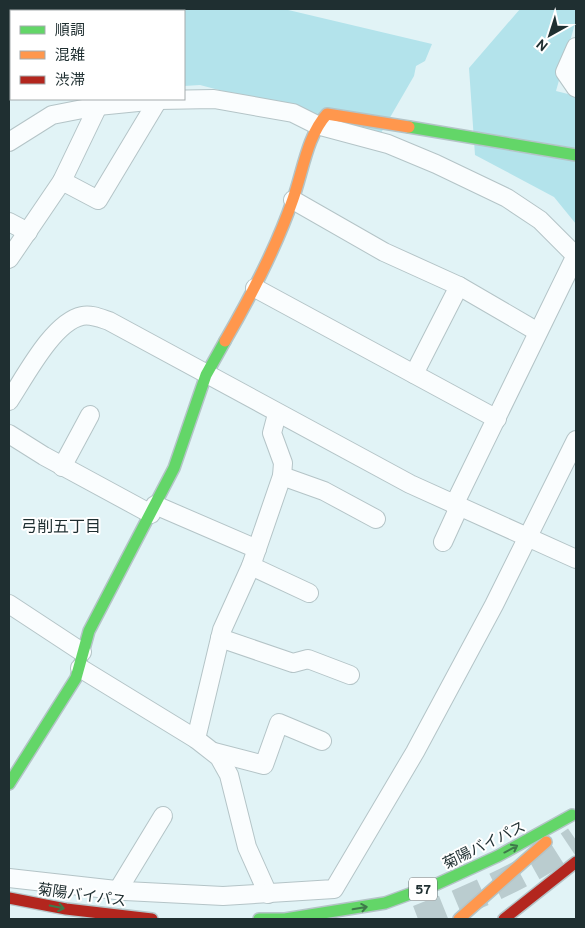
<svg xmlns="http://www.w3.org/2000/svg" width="585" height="928" viewBox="0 0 585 928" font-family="Overpass,'Noto Sans JP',sans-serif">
  <rect width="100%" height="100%" fill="#e1f3f6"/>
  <g fill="#b3e3eb">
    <path d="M84,9H284L432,44L425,61L416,66L414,76L381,133L200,85L184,86V11H31Z"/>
    <path d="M520,9H576V20L556,91L576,96V224L554,197L475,155L469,68Z"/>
    <path d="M9,12H11V99H13L9,100Z"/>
  </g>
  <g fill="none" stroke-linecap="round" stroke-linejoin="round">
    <path stroke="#bacccf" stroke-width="28" stroke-dasharray="28 14" stroke-linecap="butt" d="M418,919C474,898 527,874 576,840"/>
    <g stroke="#b4c4c7" stroke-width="20">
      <g id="street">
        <path d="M107,11L108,9"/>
        <path d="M576,47L565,72L576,88"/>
        <path d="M9,65L11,64"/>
        <path d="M9,142L52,115L98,106L158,100L214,99L293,113L317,125L388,144L436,164L507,198L540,220L576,256"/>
        <path d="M62,181L98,200L158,100"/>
        <path d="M293,200L384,252L459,286L538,332"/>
        <path d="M9,222L28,232"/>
        <path d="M9,259L62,181L98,106"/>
        <path d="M255,288L497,419"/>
        <path d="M414,374L459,286"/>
        <path d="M9,401C25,377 53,322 82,316C91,314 100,318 109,321L410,484L576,559"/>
        <path d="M9,434L44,456L151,514"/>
        <path d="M62,467L90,415"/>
        <path d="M282,476L324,491L376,519"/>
        <path d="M155,505L257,549"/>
        <path d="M454,505L576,255"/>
        <path d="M443,542L459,507"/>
        <path d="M251,566L309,593"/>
        <path d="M9,604L82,652"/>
        <path d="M220,638L293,663L308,659L350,675"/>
        <path d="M80,668L196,739L219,757L229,775L247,847L268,894"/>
        <path d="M196,739L222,630L251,566L282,476L283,463L272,433L277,414"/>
        <path d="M214,752L264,765L279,723L322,741"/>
        <path d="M9,878L125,891L223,896L334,889L415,752L494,605L576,440"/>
        <path d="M118,890L163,816"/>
      </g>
    </g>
    <g stroke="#b4c4c7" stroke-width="14">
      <g id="fast">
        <path d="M409,127L576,155"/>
        <path d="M9,784L76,678L89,631L174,468L206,375L225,341"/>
        <path d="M259,919H285L385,903L437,884L498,856L572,815"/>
      </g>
    </g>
    <g stroke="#b4c4c7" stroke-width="14">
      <g id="slow">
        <path d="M225,341C251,296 276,249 293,199C303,171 307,136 327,114L409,127"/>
        <path d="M459,919L546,842"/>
      </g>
    </g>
    <g stroke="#b4c4c7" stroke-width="14">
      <g id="jam">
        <path d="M9,898L66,909L152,919"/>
        <path d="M504,919L576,862"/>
      </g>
    </g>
    <use href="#street" stroke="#fafdfe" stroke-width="18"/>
    <use href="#fast" stroke="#63d668" stroke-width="11"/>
    <use href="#slow" stroke="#ff974d" stroke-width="11"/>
    <use href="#jam" stroke="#b3261e" stroke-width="11"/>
  </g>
  <defs><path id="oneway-shaft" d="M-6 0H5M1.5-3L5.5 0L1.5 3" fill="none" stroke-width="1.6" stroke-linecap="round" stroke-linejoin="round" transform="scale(1.25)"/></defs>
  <g stroke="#3e7a4a">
    <use href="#oneway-shaft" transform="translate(511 849) rotate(-28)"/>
    <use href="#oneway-shaft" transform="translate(57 907) rotate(11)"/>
    <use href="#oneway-shaft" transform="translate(360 908) rotate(-10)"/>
  </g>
  <g text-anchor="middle" stroke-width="4" stroke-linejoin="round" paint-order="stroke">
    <rect fill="#fff" stroke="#626d6f" stroke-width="1" x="409" y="877.5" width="28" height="23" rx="4"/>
    <g font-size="14" font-weight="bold" fill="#1f2f31">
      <text x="423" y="894">57</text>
    </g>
    <g font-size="15" fill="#1f2f31" stroke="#fff">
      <text transform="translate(484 845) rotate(-26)" y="5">菊陽バイパス</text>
      <text transform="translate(82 895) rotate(8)" y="5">菊陽バイパス</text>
    </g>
    <g font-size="16" fill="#1f2f31" stroke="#fff">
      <text x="61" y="532">弓削五丁目</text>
    </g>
  </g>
  <rect width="585" height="928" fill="none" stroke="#1f2f31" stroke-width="20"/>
  <rect x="10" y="10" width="175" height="90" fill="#ffffff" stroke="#a5acad"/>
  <rect x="20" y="26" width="25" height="8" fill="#63d668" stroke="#a5acad"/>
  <text x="55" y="35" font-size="15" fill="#1f2f31">順調</text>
  <rect x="20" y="51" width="25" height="8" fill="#ff974d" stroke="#a5acad"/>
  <text x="55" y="60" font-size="15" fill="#1f2f31">混雑</text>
  <rect x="20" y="76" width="25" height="8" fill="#b3261e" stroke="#a5acad"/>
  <text x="55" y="85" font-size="15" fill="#1f2f31">渋滞</text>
  <g transform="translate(550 35) rotate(219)" stroke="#ffffff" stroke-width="4" paint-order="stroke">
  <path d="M0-4L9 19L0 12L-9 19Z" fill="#1f2f31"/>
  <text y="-8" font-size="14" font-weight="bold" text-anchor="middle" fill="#1f2f31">N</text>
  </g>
</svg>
